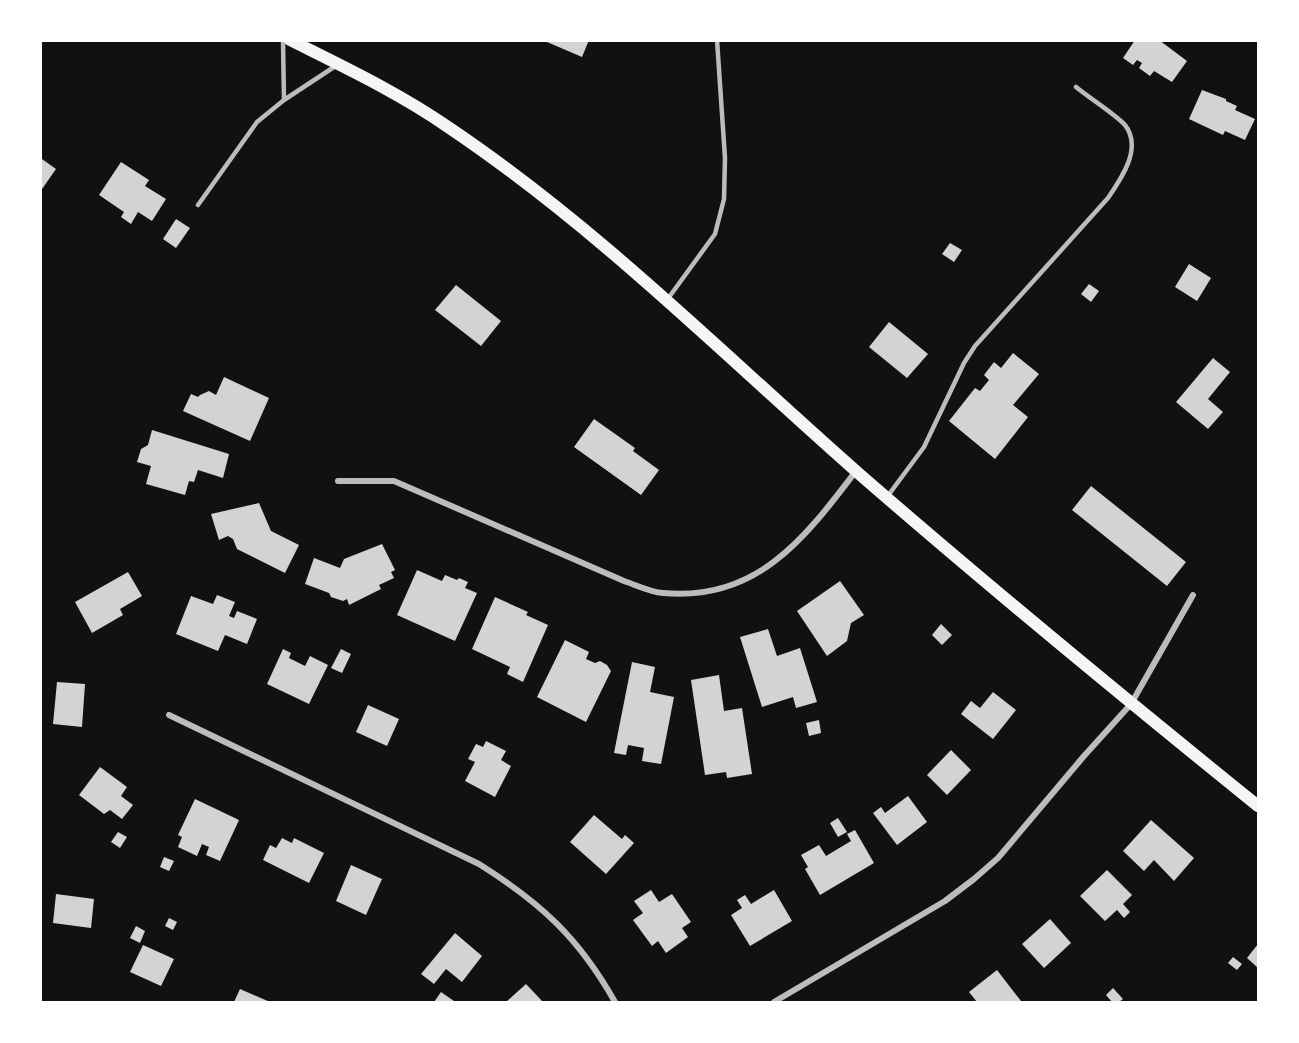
<svg xmlns="http://www.w3.org/2000/svg" width="1299" height="1043" viewBox="0 0 1299 1043" font-family="'PT Sans',sans-serif">
  <rect width="100%" height="100%" fill="#111"/>
  <g fill="#d3d3d3">
    <path d="M548,40H589L582,57L547,42Z"/>
    <path d="M1135,40H1159L1187,61L1172,82L1154,71L1150,76L1139,68L1142,63L1137,60L1133,65L1123,58Z"/>
    <path d="M1202,90L1226,99V101L1237,106L1235,110L1255,119L1245,140L1225,131L1223,135L1189,119Z"/>
    <path d="M42,159L56,169L40,192V162Z"/>
    <path d="M121,162L149,180L145,186L166,199L152,221L138,212L131,224L121,217L124,212L99,195Z"/>
    <path d="M176,219L190,228L176,248L163,239Z"/>
    <path d="M950,243L962,250L954,262L942,254Z"/>
    <path d="M1189,264L1211,278L1197,301L1175,287Z"/>
    <path d="M1089,284L1099,291L1091,302L1081,294Z"/>
    <path d="M456,285L501,321L481,346L435,310Z"/>
    <path d="M889,322L928,354L907,378L869,347Z"/>
    <path d="M1013,353L1039,374L1013,405L1028,417L995,459L949,421L975,388L980,391L989,380L984,375L994,362L1001,368Z"/>
    <path d="M1213,358L1230,372L1208,399L1223,412L1208,429L1176,402Z"/>
    <path d="M224,377L269,398L250,441L183,411L191,394L198,397L200,395L209,391L216,395Z"/>
    <path d="M594,419L635,448L633,451L659,470L641,495L574,447Z"/>
    <path d="M152,430L229,454L223,478L198,470L194,482L189,481L185,495L146,484L151,466L137,462L141,449L148,445Z"/>
    <path d="M1091,486L1186,562L1167,586L1072,510Z"/>
    <path d="M259,503L271,531L299,545L285,573L237,549L233,539L228,536L219,540L211,514Z"/>
    <path d="M382,544L395,570L391,572L394,578L379,585L381,589L349,605L347,599L343,601L331,597L329,593L305,584L314,558L340,568L344,559Z"/>
    <path d="M417,570L442,581L445,575L457,580L459,578L468,582L465,588L477,593L455,641L397,615Z"/>
    <path d="M128,572L142,596L120,609L123,615L92,633L75,602Z"/>
    <path d="M840,581L864,615L851,623L847,641L827,656L797,611Z"/>
    <path d="M217,595L235,602L229,616L234,618L237,611L257,619L247,644L225,635L218,651L176,634L191,596L213,604Z"/>
    <path d="M495,597L528,612L526,615L548,625L523,682L507,674L510,667L472,649Z"/>
    <path d="M941,624L952,635L942,645L932,635Z"/>
    <path d="M768,629L777,656L800,648L817,702L796,708L793,697L762,707L740,637Z"/>
    <path d="M565,640L589,652L586,659L595,663L600,661L607,665L611,671L586,722L537,697Z"/>
    <path d="M283,649L291,653L289,658L305,666L310,656L328,665L309,704L267,684Z"/>
    <path d="M341,649L351,654L342,673L331,668Z"/>
    <path d="M632,662L655,667L650,692L674,697L661,764L642,761L644,748L628,745L626,755L614,753Z"/>
    <path d="M719,675L724,711L742,708L752,774L727,778L726,772L705,775L691,680Z"/>
    <path d="M57,682L85,684L82,727L53,724Z"/>
    <path d="M993,692L1016,710L993,739L961,714L971,701L980,708Z"/>
    <path d="M368,705L399,719L387,746L356,732Z"/>
    <path d="M819,720L821,733L809,736L806,723Z"/>
    <path d="M486,741L506,751L501,760L511,766L495,797L465,781L475,762L468,759L476,744L483,747Z"/>
    <path d="M951,750L971,770L947,795L927,775Z"/>
    <path d="M100,767L127,787L121,796L133,805L122,819L110,810L104,814L79,795Z"/>
    <path d="M908,796L927,822L897,845L873,813L881,807L885,813Z"/>
    <path d="M195,799L239,820L220,861L206,855L209,847L202,844L197,856L178,847L182,837L178,835Z"/>
    <path d="M594,815L622,839L625,835L634,843L606,874L570,842Z"/>
    <path d="M838,818L847,832L838,837L830,823Z"/>
    <path d="M1151,820L1194,858L1174,881L1154,860L1144,871L1123,851Z"/>
    <path d="M855,830L874,863L820,895L805,869L808,867L801,855L819,845L826,856L851,841L847,834Z"/>
    <path d="M118,832L127,837L120,848L111,842Z"/>
    <path d="M282,838L292,843L294,838L324,853L309,883L263,860L270,845L276,848Z"/>
    <path d="M164,857L174,861L169,871L160,867Z"/>
    <path d="M351,865L382,879L366,915L336,901Z"/>
    <path d="M1107,870L1132,895L1123,904L1130,912L1124,918L1117,910L1105,921L1080,896Z"/>
    <path d="M651,890L659,902L672,894L691,922L682,928L688,937L666,953L658,941L652,946L633,920L643,913L634,901Z"/>
    <path d="M774,890L792,921L750,946L731,915L742,908L737,900L745,895L751,904Z"/>
    <path d="M56,894L94,899L91,928L53,923Z"/>
    <path d="M169,918L177,922L173,930L165,926Z"/>
    <path d="M1050,919L1071,943L1044,968L1022,944Z"/>
    <path d="M136,926L145,931L140,943L130,938Z"/>
    <path d="M455,933L482,956L462,982L446,969L434,984L421,974Z"/>
    <path d="M1258,944V968L1247,958Z"/>
    <path d="M143,945L174,959L161,986L130,972Z"/>
    <path d="M1233,957L1242,964L1237,970L1228,963Z"/>
    <path d="M997,970L1021,1001L1018,1002H977L969,992Z"/>
    <path d="M526,984L543,1002H506Z"/>
    <path d="M1113,988L1123,999L1119,1002H1112L1106,995Z"/>
    <path d="M240,989L270,1002H234Z"/>
    <path d="M441,992L454,1001L452,1002H434Z"/>
  </g>
  <g fill="none" stroke-linecap="round" stroke-linejoin="round">
    <g stroke="#bcbcbc" stroke-width="4.5">
      <path d="M283,40L284,100L337,65"/>
      <path d="M198,205L257,122L284,100"/>
      <path d="M667,300L715,234L724,199L725,158L717,40"/>
      <path d="M887,497L924,447L964,363L975,346L1108,198C1121,179 1143,148 1125,125C1115,114 1088,97 1076,87"/>
    </g>
    <g stroke="#bcbcbc" stroke-width="6">
      <path d="M338,481H394L624,581C636,585 650,592 663,593C757,602 805,538 856,471"/>
      <path d="M169,715L479,864C541,903 579,938 615,1002"/>
      <path d="M774,1002L945,901L974,879L998,858L1084,756L1131,704L1193,595"/>
    </g>
    <path stroke="#f5f5f5" stroke-width="12" d="M290,40C344,67 399,93 448,127C597,227 723,354 857,472C988,586 1123,697 1258,806"/>
  </g>
  <rect width="1299" height="1043" fill="none" stroke="#ffffff" stroke-width="84"/>
</svg>
